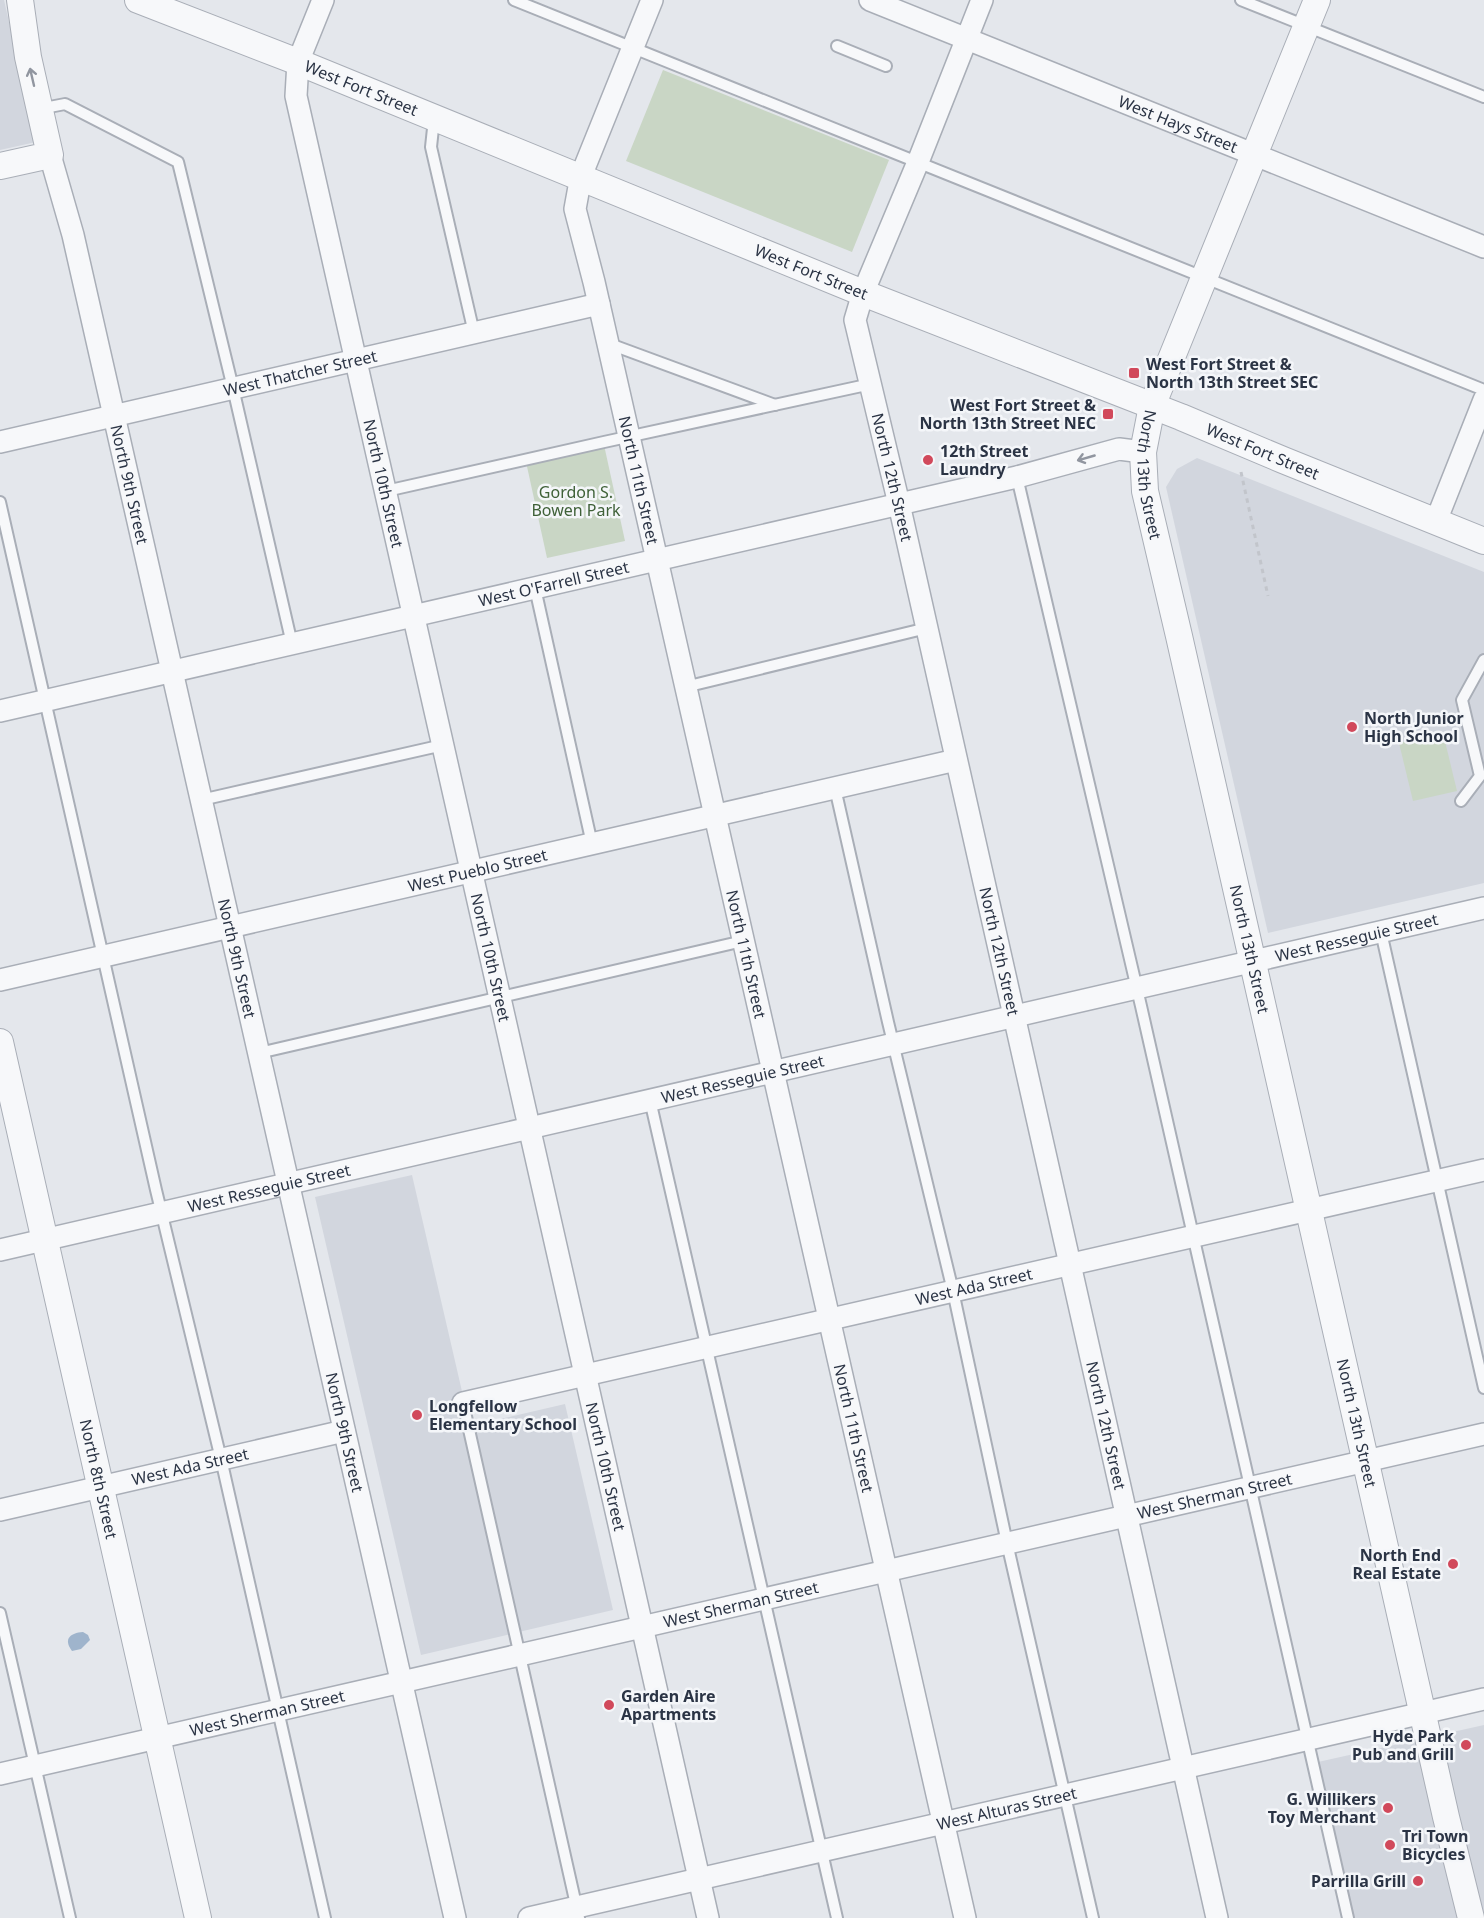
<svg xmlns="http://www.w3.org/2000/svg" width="1484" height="1918" viewBox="0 0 1484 1918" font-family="'Noto Sans',sans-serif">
  <rect width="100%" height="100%" fill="#e4e7ec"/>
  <g fill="#d2d6de">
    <path d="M0,0H4L36,142L0,150Z"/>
    <path d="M1197,458L1484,572V883L1268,933L1166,487L1177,469Z"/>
    <path d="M412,1175L470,1426L565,1404L613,1610L421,1655L315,1197Z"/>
    <path d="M1484,1725V1918H1353L1318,1762Z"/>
  </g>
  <g fill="#c9d6c5">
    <path d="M663,70L889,160L852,252L626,161Z"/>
    <path d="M604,445L625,541L547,558L526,462Z"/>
    <path d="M1443,733L1457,791L1413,801L1399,743Z"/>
  </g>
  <path fill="#9fb4cc" d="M83,1632L88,1635L90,1640L81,1649L72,1651C63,1639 70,1633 83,1632Z"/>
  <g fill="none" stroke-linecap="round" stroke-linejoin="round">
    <g stroke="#a9aeb7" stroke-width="14">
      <g id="service">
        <path d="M514,0L1484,390"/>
        <path d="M1241,0L1484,97"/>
        <path d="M837,46L886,66"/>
        <path d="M39,109L65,104L178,162L233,388L292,644"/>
        <path d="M434,119L431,147L474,333"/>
        <path d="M607,343L775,405"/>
        <path d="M1017,477L1141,1006L1348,1918"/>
        <path d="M386,491L604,442L871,384"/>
        <path d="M0,502L156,1190L221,1459L325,1918"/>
        <path d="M535,588L592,844"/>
        <path d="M685,687L927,628"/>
        <path d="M835,788L888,1022L953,1291L1007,1543L1093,1918"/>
        <path d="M201,800L443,745"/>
        <path d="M1461,801L1480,776L1462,700L1484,660"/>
        <path d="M1381,932L1484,1388"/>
        <path d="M259,1053L743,941"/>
        <path d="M650,1100L837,1918"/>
        <path d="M463,1403L579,1918"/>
        <path d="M0,1613L70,1918"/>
      </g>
    </g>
    <g stroke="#a9aeb7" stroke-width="24">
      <g id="minor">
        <path id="s1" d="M323,0L298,62L296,96L708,1918"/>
        <path id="s2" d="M652,0L581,176L575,209L594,282L965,1918"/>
        <path id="s3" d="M870,0L1484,247"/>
        <path id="s4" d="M982,0L918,162L863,293L855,320L899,504L1217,1918"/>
        <path id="s5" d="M50,155L73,235L455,1918"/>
        <path id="s6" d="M0,442L599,304"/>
        <path d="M1436,521L1484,400"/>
        <path id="s7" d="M0,711L1017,477L1119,449L1143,452"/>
        <path id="s8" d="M0,980L956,760"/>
        <path id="s9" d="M0,1250L1484,908"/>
        <path id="s10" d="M463,1403L1484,1170"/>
        <path id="s11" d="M0,1510L344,1431"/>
        <path id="s12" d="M0,1774L1484,1434"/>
        <path id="s13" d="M529,1918L1484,1699"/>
      </g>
    </g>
    <g stroke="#a9aeb7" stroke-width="28">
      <g id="tertiary">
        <path id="s14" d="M138,0L298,62L863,293L1181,417L1283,460L1484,541"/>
        <path id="s15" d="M1317,0L1152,406L1143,452L1145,491L1179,636L1446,1817L1471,1918"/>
        <path d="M0,166L50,155L28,57L20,0"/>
        <path id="s16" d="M0,1042L198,1918"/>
      </g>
    </g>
    <path stroke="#c2c5cb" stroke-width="3" stroke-dasharray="4.5 4.5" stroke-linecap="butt" d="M1241,472L1268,596"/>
    <use href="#service" stroke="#f7f8fa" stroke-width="10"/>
    <use href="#minor" stroke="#f7f8fa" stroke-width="21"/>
    <use href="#tertiary" stroke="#f7f8fa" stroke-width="26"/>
  </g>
  <defs><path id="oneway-shaft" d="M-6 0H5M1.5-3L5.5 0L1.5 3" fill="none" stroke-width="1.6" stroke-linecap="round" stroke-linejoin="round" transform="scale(1.5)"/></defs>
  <g stroke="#9196a0">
    <use href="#oneway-shaft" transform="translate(32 77) rotate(-103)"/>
    <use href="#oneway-shaft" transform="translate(1086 458) rotate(164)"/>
  </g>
  <g fill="#d1495b" stroke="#f4f6f9" stroke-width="2">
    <rect x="1128" y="367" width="12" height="12" rx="3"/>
    <rect x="1102" y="408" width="12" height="12" rx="3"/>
    <circle cx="928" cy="460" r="6"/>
    <circle cx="1352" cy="727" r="6"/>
    <circle cx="417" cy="1415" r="6"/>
    <circle cx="1453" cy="1564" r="6"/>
    <circle cx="609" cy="1705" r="6"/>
    <circle cx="1466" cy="1745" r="6"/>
    <circle cx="1388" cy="1808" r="6"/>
    <circle cx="1390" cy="1845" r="6"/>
    <circle cx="1418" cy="1881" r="6"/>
  </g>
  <g text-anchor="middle" stroke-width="5" stroke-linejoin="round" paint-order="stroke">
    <g font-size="16" fill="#2b3445" stroke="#f4f6f9">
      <text dy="6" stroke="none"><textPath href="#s14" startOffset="240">West Fort Street</textPath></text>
      <text dy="6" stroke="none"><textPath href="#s3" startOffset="332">West Hays Street</textPath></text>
      <text dy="6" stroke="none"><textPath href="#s14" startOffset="726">West Fort Street</textPath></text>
      <text dy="6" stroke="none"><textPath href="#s6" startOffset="308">West Thatcher Street</textPath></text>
      <text dy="6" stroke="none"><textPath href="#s14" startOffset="1212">West Fort Street</textPath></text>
      <text dy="6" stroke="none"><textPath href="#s15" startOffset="508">North 13th Street</textPath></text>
      <text dy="6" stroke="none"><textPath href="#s4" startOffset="506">North 12th Street</textPath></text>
      <text dy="6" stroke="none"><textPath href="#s2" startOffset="502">North 11th Street</textPath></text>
      <text dy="6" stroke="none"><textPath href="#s1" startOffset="498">North 10th Street</textPath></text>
      <text dy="6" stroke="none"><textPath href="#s5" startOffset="339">North 9th Street</textPath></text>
      <text dy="6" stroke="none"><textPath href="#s7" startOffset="568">West O'Farrell Street</textPath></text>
      <text dy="6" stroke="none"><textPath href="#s8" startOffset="490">West Pueblo Street</textPath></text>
      <text dy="6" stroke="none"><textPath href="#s9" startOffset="1392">West Resseguie Street</textPath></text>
      <text dy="6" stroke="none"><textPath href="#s15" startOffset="994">North 13th Street</textPath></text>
      <text dy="6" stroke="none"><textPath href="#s4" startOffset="992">North 12th Street</textPath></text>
      <text dy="6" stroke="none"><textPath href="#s2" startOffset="988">North 11th Street</textPath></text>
      <text dy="6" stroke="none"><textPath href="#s1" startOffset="984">North 10th Street</textPath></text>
      <text dy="6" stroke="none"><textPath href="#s5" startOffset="825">North 9th Street</textPath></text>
      <text dy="6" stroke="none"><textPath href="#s9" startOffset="762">West Resseguie Street</textPath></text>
      <text dy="6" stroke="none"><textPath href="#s9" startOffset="276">West Resseguie Street</textPath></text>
      <text dy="6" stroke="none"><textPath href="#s10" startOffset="524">West Ada Street</textPath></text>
      <text dy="6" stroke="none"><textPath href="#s15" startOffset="1480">North 13th Street</textPath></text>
      <text dy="6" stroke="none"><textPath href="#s4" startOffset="1478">North 12th Street</textPath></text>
      <text dy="6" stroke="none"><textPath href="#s2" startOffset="1474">North 11th Street</textPath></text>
      <text dy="6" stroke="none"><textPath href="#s5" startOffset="1311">North 9th Street</textPath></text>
      <text dy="6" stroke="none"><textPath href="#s11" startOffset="195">West Ada Street</textPath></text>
      <text dy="6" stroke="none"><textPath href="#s1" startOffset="1506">North 10th Street</textPath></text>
      <text dy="6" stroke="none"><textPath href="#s16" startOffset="448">North 8th Street</textPath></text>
      <text dy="6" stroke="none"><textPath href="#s12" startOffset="1246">West Sherman Street</textPath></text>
      <text dy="6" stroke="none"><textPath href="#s12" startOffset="760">West Sherman Street</textPath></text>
      <text dy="6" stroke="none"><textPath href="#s12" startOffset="274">West Sherman Street</textPath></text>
      <text dy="6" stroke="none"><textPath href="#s13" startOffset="490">West Alturas Street</textPath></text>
    </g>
    <g font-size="16" font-weight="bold" fill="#2b3445" stroke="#f4f6f9" text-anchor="start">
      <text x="1146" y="370">West Fort Street &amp;<tspan x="1146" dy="18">North 13th Street SEC</tspan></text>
      <text x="1096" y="411" text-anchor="end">West Fort Street &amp;<tspan x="1096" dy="18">North 13th Street NEC</tspan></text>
      <text x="940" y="457">12th Street<tspan x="940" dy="18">Laundry</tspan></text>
      <text x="1364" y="724">North Junior<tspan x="1364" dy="18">High School</tspan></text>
      <text x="429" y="1412">Longfellow<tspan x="429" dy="18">Elementary School</tspan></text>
      <text x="1441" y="1561" text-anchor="end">North End<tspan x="1441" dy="18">Real Estate</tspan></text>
      <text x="621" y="1702">Garden Aire<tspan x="621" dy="18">Apartments</tspan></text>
      <text x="1454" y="1742" text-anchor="end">Hyde Park<tspan x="1454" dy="18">Pub and Grill</tspan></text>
      <text x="1376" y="1805" text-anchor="end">G. Willikers<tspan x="1376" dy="18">Toy Merchant</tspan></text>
      <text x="1402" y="1842">Tri Town<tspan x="1402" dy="18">Bicycles</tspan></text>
      <text x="1406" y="1887" text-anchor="end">Parrilla Grill</text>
    </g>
    <g font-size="16" fill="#3f6138" stroke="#f4f6f9">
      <text x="576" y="498">Gordon S.<tspan x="576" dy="18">Bowen Park</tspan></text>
    </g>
  </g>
</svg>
